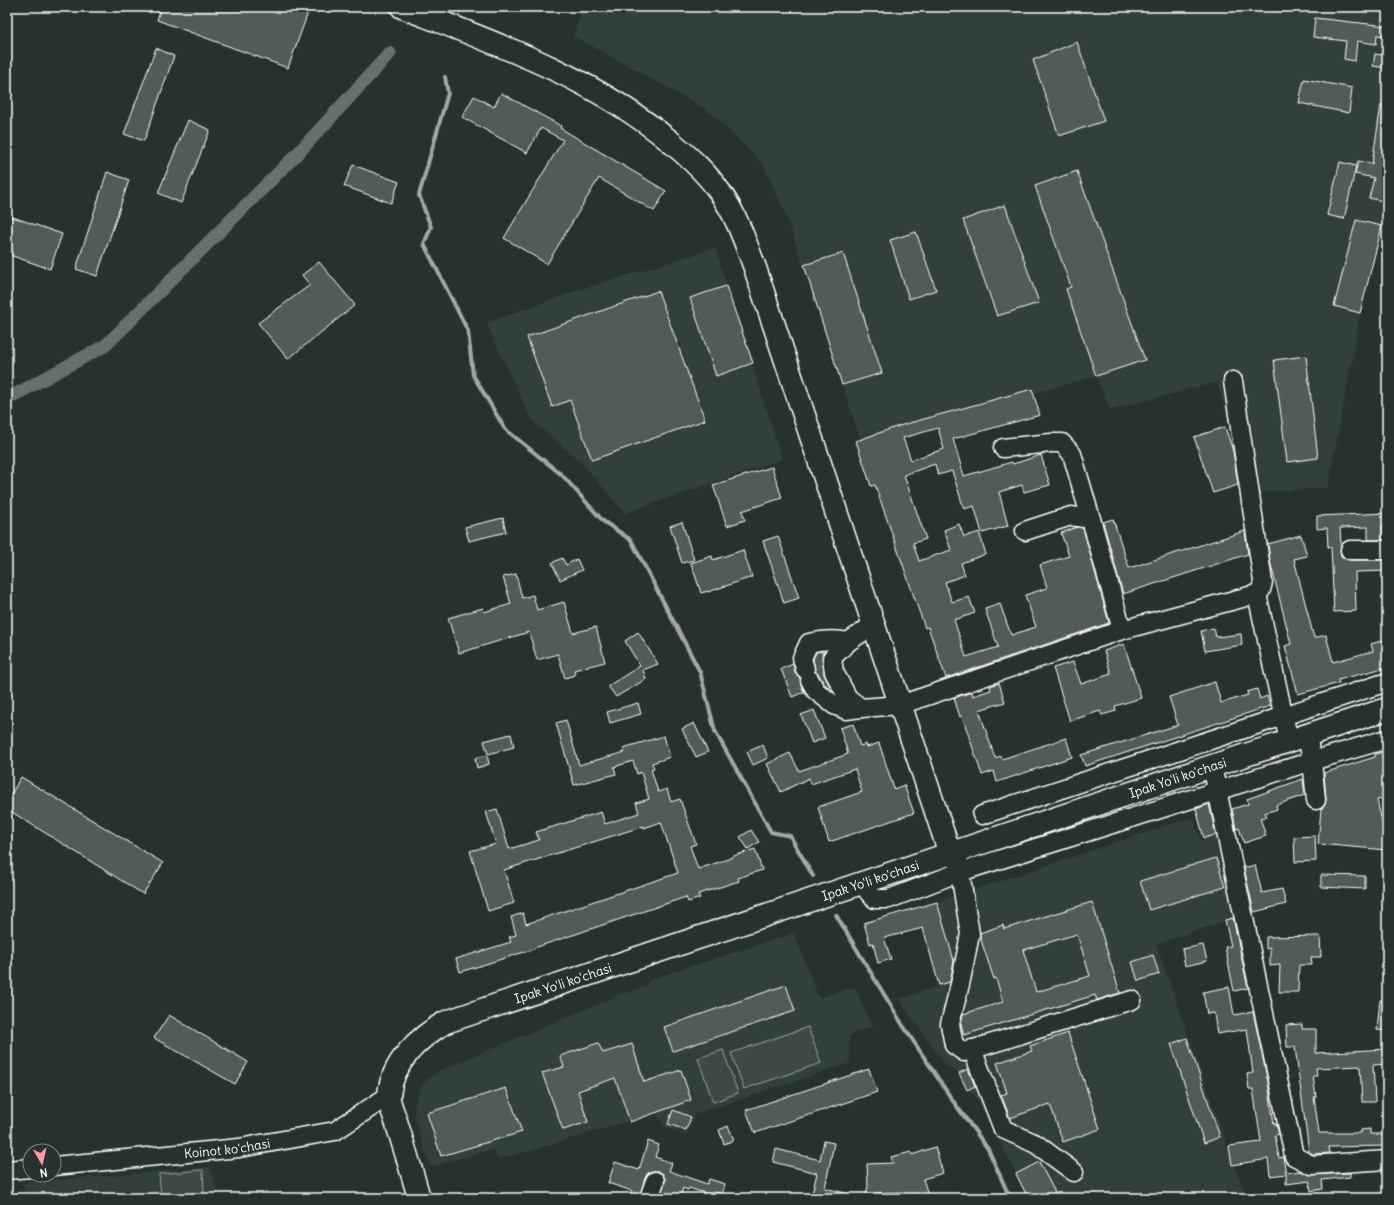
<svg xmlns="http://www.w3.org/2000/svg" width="1394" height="1205" viewBox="0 0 1394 1205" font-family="Delius,sans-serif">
  <rect width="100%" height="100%" fill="#26332d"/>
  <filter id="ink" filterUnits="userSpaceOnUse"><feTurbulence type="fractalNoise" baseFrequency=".025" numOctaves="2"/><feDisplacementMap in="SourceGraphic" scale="8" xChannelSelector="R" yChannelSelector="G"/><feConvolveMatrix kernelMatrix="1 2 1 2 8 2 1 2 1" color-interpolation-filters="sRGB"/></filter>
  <g filter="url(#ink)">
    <g fill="#333f3a">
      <path d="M583,7H1387V210L1359,321L1328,488L1249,493L1217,382L1110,410L1096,376L861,441L785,212L763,164L712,113L633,68L573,36Z"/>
      <path d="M715,248L782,459L625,513L579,460L532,421L486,323L576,291Z"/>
      <path d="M1193,817L1201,841L1222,835L1237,917L1156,944L1246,1198H1029L977,1099L956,1071L945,1064L899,999L959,979L937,902Z"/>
      <path d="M794,933L819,998L855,987L872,1027L849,1035L850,1063L695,1114L686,1135L666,1128L656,1113L529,1151L497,1159L494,1149L430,1167L415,1119L414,1105L421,1087L436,1072L613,998L618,994L627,993L646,986L649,980Z"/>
      <path d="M210,1167L219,1198H26L23,1183Z"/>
    </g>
    <g fill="#3e4944" stroke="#9ea4a2">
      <path d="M808,1027L821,1063L744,1089L731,1053Z"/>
      <path d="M723,1050L738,1093L713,1102L698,1058Z"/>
      <path d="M203,1170L204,1192L161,1196L159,1174Z"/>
    </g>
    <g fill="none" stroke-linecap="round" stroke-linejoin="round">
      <g stroke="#a4a9a7" stroke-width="4">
        <path d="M445,77L448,93L419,195L431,227L424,244L468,331L473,375L505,429L562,475L603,521L631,540L700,672L715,731L771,832L790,836L813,876"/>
        <path d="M836,915L902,1024L953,1101L988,1149L1010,1198"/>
      </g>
      <path stroke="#67706c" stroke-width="13" d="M7,399L106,345L300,151L390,53"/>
    </g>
    <g fill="#515c57" stroke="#fff" fill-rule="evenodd">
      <path d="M161,7H310L288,68L157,20Z"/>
      <path d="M1315,18L1387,26V36L1377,35L1376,44L1357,41L1355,61L1344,59L1346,41L1313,37Z"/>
      <path d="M1077,42L1104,121L1059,136L1033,60Z"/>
      <path d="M156,48L174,56L144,141L124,134Z"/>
      <path d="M1375,54L1387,56V68L1373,66Z"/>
      <path d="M1304,79L1352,88L1349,113L1299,103Z"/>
      <path d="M501,93L561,126L560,128L666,191L654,211L599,178L547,264L504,238L563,140L541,128L527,153L462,117L474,96L494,107Z"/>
      <path d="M1381,105L1387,106V202L1369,198L1374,178L1355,174L1358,161L1372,164Z"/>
      <path d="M188,120L210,130L181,203L158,193Z"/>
      <path d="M1340,162L1356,166L1344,219L1327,215Z"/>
      <path d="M353,165L399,182L391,203L344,186Z"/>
      <path d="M1077,171L1145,360L1096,376L1066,289L1071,287L1035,186Z"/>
      <path d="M107,172L129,180L97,276L76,269Z"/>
      <path d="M1005,205L1039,303L997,316L963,220Z"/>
      <path d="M7,215L62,234L50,269L7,254Z"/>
      <path d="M1356,220L1382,226L1360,313L1334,306Z"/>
      <path d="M916,232L936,290L909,299L890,240Z"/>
      <path d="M843,253L882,373L842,385L804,265Z"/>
      <path d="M319,262L355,305L288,359L258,323L310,285L302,275Z"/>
      <path d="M726,286L753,363L716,376L690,298Z"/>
      <path d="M658,291L705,420L592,460L570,400L552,407L527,337Z"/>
      <path d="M1306,356L1318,458L1287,462L1274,360Z"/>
      <path d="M1032,389L1040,415L953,439L964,476L1012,462L1013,464L1041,455L1050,485L1024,492L1022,485L999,492L1008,526L982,533L974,506L964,509L952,471L938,475L935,464L904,475L926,539L913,543L919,561L951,550L944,530L959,524L964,537L979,532L986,554L961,563L965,575L945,582L952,602L969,597L975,613L954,620L966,657L998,647L985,609L1000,604L1011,635L1036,627L1025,595L1047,588L1040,565L1069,556L1061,533L1077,527L1083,528L1109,623L946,678L928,627L925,628L875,485L871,486L856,441L899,426ZM938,428L944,449L911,460L903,438Z"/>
      <path d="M1225,427L1233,451L1238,485L1213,493L1194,437Z"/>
      <path d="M772,467L782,498L742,511L745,520L727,526L713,485Z"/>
      <path d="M1387,513V526H1382V540H1368V527L1340,528L1341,545L1340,550L1341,556L1350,560H1387V571L1355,572L1356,611L1334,612L1331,547H1328L1327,528L1317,529V516Z"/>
      <path d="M503,518L506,532L469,541L465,527Z"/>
      <path d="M1113,519L1129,568L1245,531L1248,554L1123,594L1103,522Z"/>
      <path d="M682,522L694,560L682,563L670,526Z"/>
      <path d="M1301,535L1307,556L1294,559L1314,638L1326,635L1333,662L1373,651L1371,644L1387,639V667L1338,680L1339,683L1298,694L1285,646L1291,644L1270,561L1268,544Z"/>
      <path d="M778,536L799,598L784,603L763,541Z"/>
      <path d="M743,550L752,577L708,592V591L701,593L691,563L712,556L713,560Z"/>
      <path d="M562,558L566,565L577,559L582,570L560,580L552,563Z"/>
      <path d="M516,574L522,598L533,595L537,610L564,602L573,633L596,627L605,662L574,670L575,675L565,678L558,654L537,660L529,632L459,653L448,618L483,608L484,612L511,604L503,577Z"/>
      <path d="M1214,628L1216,637L1241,634L1242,645L1205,651L1201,631Z"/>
      <path d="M638,632L658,664L643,670L646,679L616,697L608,686L640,666L625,641Z"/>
      <path d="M1124,644L1141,698L1115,706L1116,711L1102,715L1100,711L1070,721L1053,668L1073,662L1081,684L1111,674L1104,651Z"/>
      <path d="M822,651L824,674L830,686L828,687L824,684L819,675L815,671L813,659L816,652Z"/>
      <path d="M793,664L795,672L800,678L801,685L804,692L792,697L781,669Z"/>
      <path d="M1215,682L1221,703L1248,695L1247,692L1257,689L1260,699L1267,696L1270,706L1085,766L1081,755L1178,725L1169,697Z"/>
      <path d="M999,683L1005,702L979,710L995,758L1001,756L1002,759L1066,738L1072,757L997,782L994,771L982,775L962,716L960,717L954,698L972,692L973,696L991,690L990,686Z"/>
      <path d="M638,703L641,714L610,723L607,712Z"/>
      <path d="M814,710L825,738L812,743L801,715Z"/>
      <path d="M566,720L579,765L625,752L623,748L664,736L670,757L652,763L654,768L651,769L658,792L667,789L671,802L680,799L696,844L690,846L698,869L731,858V857L755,849L762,870L738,878L739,881L698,894L700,898L688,902L686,897L534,948V949L460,972L456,959L511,942L509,937L516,935L511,917L523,913L526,924L678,873L661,822L644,828V826L504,870L514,903L488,911L470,851L496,844L486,812L497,809L509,849L539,840L536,832L601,812L605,824L639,813L636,803L649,799L641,772L637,774L633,761L614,767L616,774L574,785L556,723Z"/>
      <path d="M694,723L708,752L696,757L682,729Z"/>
      <path d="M853,724L860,746L866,744L867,747L879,743L894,789L904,785L914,813L829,842L818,807L862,792L855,769L811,784L809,778L781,792L767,764L790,753L799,771L848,754L840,728Z"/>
      <path d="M511,734L514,747L488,754L484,741Z"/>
      <path d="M763,745L768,758L753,765L747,752Z"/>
      <path d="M1387,751V797L1377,800L1387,843V850L1318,844L1321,809L1325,805L1326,799L1324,773L1375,757V754Z"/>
      <path d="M487,755L489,764L477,768L475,758Z"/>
      <path d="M21,777L163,863L143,894L7,809V801Z"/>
      <path d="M1303,779L1305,795L1276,805L1277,809L1265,813L1267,817L1260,818L1266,836L1244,843L1239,828L1236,829L1232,809L1248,804L1247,799Z"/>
      <path d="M1209,804L1216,835L1204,838L1196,809Z"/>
      <path d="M751,830L759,842L748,849L740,837Z"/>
      <path d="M1315,836L1316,861L1295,862L1294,837Z"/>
      <path d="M1216,858L1225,887L1149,910L1140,881Z"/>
      <path d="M1255,865L1262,893L1282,889L1286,904L1254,912L1244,868Z"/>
      <path d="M1321,875L1365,876V889L1321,887Z"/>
      <path d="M937,902L954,961L950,982L939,985L923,928L884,938L891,959L878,963L873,943L870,944L864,923Z"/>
      <path d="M1092,902L1120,993L1097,1000L1095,995L964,1035L961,1024L963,1014L1003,1002L996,978L994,979L980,937V933L1003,925L1004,929ZM1077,934L1090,976L1036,992L1023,950Z"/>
      <path d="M1233,918L1248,988L1234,991L1225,947L1231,946L1225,920Z"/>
      <path d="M1320,936L1321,957H1311L1312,965H1299L1298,992H1279L1280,965L1270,966V948L1266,949V937Z"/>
      <path d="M1203,945L1207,961L1185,966L1182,949Z"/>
      <path d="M1153,955L1159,974L1138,981L1132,962Z"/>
      <path d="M786,985L795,1011L673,1051L664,1027Z"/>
      <path d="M1229,987L1234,1015L1253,1012L1268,1082L1274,1124H1276L1279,1134L1275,1135L1279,1158L1283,1157L1286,1173L1301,1171L1312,1175L1350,1173V1177L1322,1180L1323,1189L1311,1191L1310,1181L1286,1184V1174L1270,1176L1268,1159L1232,1165L1229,1146L1261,1142L1253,1089H1249L1247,1074L1253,1073L1247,1029L1217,1034L1214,1013L1207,1014L1203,992Z"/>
      <path d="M1380,1000H1387V1031L1377,1030Z"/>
      <path d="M169,1015L248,1062L235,1084L154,1038Z"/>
      <path d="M1302,1024V1029H1316V1053L1387,1049V1064L1373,1065L1375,1102H1362L1360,1066L1316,1068L1317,1076H1313L1316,1097H1314L1319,1133H1360V1130L1370,1129V1134H1387V1146L1329,1147L1330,1153L1313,1154L1309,1152L1295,1047H1287L1286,1025Z"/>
      <path d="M1068,1033L1100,1129L1063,1142L1050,1104L1010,1118L1001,1095L1007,1093L997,1063L1032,1051L1030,1046Z"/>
      <path d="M1187,1038L1220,1137L1204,1143L1171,1044Z"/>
      <path d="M598,1043L603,1053L632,1044L644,1082L681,1070L691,1100L630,1122L615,1078L578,1091L588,1122L563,1130L542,1073L564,1067L560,1056Z"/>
      <path d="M869,1069L877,1092L755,1133L746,1110Z"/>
      <path d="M968,1069L975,1086L967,1090L959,1073Z"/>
      <path d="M506,1088L522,1132L441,1156L427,1113Z"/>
      <path d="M673,1110L691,1117L686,1130L668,1124Z"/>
      <path d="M728,1126L734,1140L724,1144L719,1130Z"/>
      <path d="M648,1141L659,1145L655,1157L672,1163L669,1171L707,1184L709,1179L725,1184L722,1194L715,1192L714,1196L689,1188L688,1190L683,1188L680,1198H660L665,1179L663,1174L658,1171H653L648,1173L645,1178L639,1198H629L632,1191L608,1183L615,1162L639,1170Z"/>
      <path d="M824,1141L834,1143L825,1188L849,1194V1198H811L817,1173L773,1162L776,1149L820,1160Z"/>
      <path d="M935,1147L943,1173L923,1179L929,1198H905L903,1192L877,1193L876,1198H865L868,1186L867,1164L893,1163L891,1157L911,1152L912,1155Z"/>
      <path d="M1039,1162L1058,1198H1028L1016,1174Z"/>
    </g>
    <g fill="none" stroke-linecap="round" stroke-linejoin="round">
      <g stroke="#fff" stroke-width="21">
        <g id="minor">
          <path d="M1233,381L1263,582L1261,590L1257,594"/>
          <path d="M1003,448L1051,443H1062L1072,454L1091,519"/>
          <path d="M1025,531L1071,516L1091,519L1122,630"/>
          <path d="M1350,550H1387"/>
          <path d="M873,625L848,642L832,658L834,672L848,698L861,708L900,705L1122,630L1257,594L1289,741"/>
          <path d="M805,669L802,658L809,643C823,640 835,639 848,642"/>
          <path d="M810,680L816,691L834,705L846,710L861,708"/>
          <path d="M1307,735L1312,761L1316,800"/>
          <path d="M1212,766L1294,1156L1311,1165L1387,1160"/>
          <path d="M982,815L1387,682"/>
          <path d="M958,860L970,934L961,980L950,1024L954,1045L964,1052L1132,1000"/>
          <path d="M864,882L869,893L875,899H889L960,872L1312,761L1387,739"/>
          <path d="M972,1049L1003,1129L1036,1144L1074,1172"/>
          <path id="s1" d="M54,1166L239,1148L335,1131L388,1096"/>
          <path d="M7,1170L30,1168"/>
          <path d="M649,1198L655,1181"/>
        </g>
      </g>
      <g stroke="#fff" stroke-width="25">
        <g id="major">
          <path d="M402,7C495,43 593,77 671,142C689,157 706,172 719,191C736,214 745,241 755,268L950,854"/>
          <path id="s2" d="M419,1198C412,1172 404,1147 396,1121C394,1114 388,1102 389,1095C392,1062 419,1037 446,1022L1212,766L1387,709"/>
        </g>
      </g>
      <use href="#minor" stroke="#26332d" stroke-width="18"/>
      <use href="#major" stroke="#26332d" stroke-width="22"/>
    </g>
  </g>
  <g text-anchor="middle" stroke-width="4" stroke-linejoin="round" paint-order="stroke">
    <g font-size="13" fill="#fff" stroke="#26332d">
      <text dy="5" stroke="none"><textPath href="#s2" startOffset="975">Ipak Yo'li ko'chasi</textPath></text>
      <text dy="5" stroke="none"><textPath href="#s2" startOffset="651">Ipak Yo'li ko'chasi</textPath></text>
      <text dy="5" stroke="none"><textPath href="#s2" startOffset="327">Ipak Yo'li ko'chasi</textPath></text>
      <text dy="5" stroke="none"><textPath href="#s1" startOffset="174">Koinot ko'chasi</textPath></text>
    </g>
  </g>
  <rect width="1394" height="1205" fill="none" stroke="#26332d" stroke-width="24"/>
  <rect x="12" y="12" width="1370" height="1181" fill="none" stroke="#fff" stroke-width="1.5" filter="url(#ink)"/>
  <g transform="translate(42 1163) rotate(171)"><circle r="19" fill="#26332d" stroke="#7d8581"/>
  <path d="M0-3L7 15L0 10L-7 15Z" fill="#ff9aa2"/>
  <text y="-6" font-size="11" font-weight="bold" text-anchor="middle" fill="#ffffff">N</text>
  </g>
</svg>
